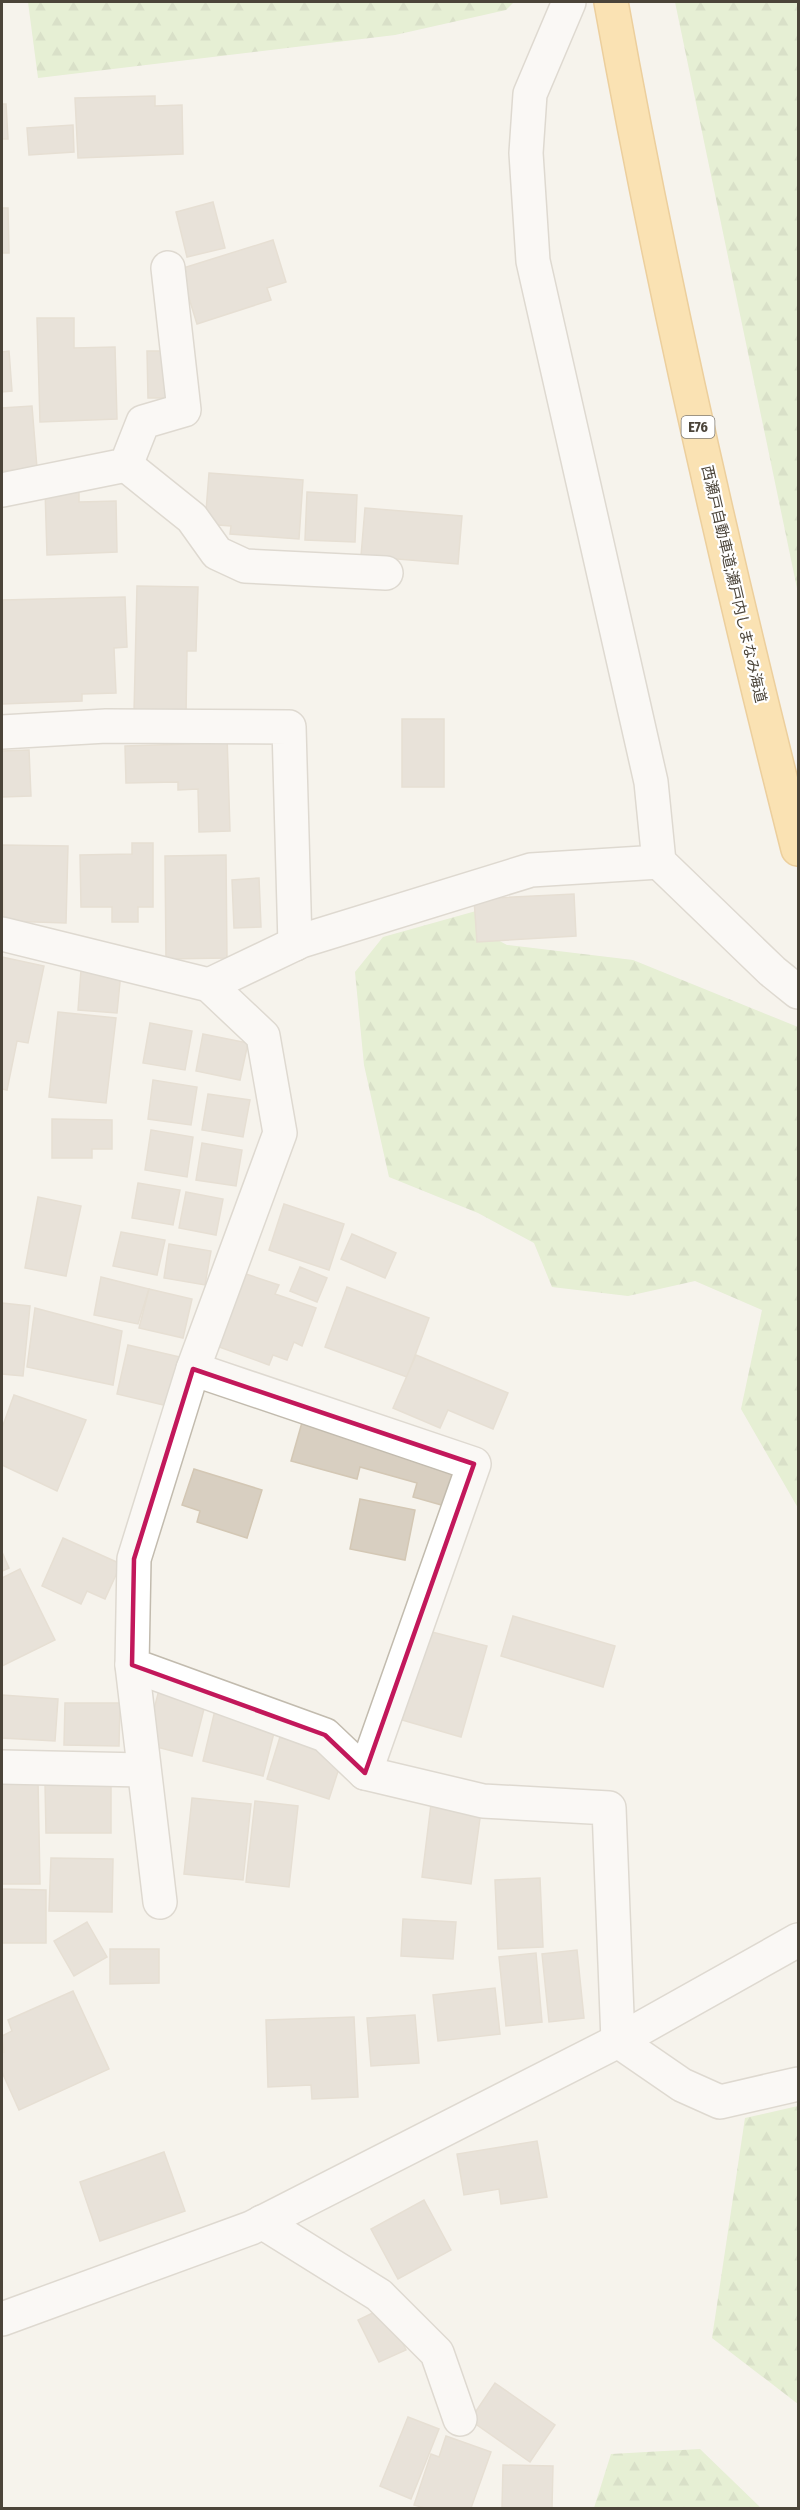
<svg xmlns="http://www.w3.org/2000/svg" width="800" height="2510" viewBox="0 0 800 2510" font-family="'Fira Sans Condensed','Noto Sans JP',sans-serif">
  <defs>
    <pattern id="forest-firs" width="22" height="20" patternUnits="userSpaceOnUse" patternTransform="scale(1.5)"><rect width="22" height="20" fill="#d2eab5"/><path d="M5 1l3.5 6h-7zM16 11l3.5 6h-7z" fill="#b6ca9c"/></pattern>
  </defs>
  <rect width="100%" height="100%" fill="#f6f3ec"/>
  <g fill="url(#forest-firs)">
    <path d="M28,2H514L506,10L395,35L38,78Z"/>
    <path d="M675,2H798V593Z"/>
    <path d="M476,911L481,931L507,945L633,960L798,1027V1508L741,1409L762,1310L695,1281L628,1296L552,1287L534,1243L478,1213L389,1177L364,1065L355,972L383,937Z"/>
    <path d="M798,2106V2404L712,2338L745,2118Z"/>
    <path d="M700,2449L761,2508H594L611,2454Z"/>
  </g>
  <g fill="#d8cfc1" stroke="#d3c7b4" stroke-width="1.5">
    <path d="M155,96V106L182,105L183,154L78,158L75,98Z"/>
    <path d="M2,104H6L8,139H2Z"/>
    <path d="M73,125L74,152L29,155L27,128Z"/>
    <path d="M213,202L225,248L187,257L176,212Z"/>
    <path d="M2,208H8L9,253H2Z"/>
    <path d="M273,240L286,282L267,288L271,300L197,324L180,269Z"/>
    <path d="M37,318H74V348L115,347L117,419L40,422Z"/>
    <path d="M9,351L12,391L2,392V352Z"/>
    <path d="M147,351H170L171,398H148Z"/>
    <path d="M32,406L37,468L2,471V408Z"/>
    <path d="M209,473L303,480L299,539L230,534L231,526L205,524Z"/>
    <path d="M79,488V502L116,501L117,552L47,555L45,489Z"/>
    <path d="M307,492L357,495L355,542L305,540Z"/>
    <path d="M365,508L462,516L458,564L361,556Z"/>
    <path d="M137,586L198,587L196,651H187L186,715L134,713Z"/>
    <path d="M125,597L127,647L114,648L116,693L82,694V701L2,704L3,600Z"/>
    <rect x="402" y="719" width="42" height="68"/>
    <path d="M227,735L230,831L199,832L198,789L178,790V782L126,783L125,746L189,744V736Z"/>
    <path d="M29,750L31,796L2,797V751Z"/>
    <path d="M132,843H153V907H138V922H112V907H81L80,855L132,854Z"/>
    <path d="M2,845L68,846L66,923L4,921Z"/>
    <path d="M226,855L227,958L166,959L165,856Z"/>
    <path d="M259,878L261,927L234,928L232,880Z"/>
    <path d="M574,894L576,936L477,942L474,899Z"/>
    <path d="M2,957L44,966L28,1043L17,1041L7,1090L2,1089Z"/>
    <path d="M81,970L121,972L117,1013L78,1010Z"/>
    <path d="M58,1012L116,1018L106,1103L49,1097Z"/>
    <path d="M150,1023L192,1031L185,1070L143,1063Z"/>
    <path d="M203,1034L248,1043L240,1080L196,1071Z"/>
    <path d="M153,1080L197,1087L191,1125L148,1119Z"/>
    <path d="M208,1094L250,1100L243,1137L202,1130Z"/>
    <path d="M52,1119L112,1120V1149H92V1158H52Z"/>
    <path d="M151,1130L193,1137L187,1177L145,1170Z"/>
    <path d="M202,1143L242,1150L236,1186L196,1180Z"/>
    <path d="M138,1183L180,1190L173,1225L132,1218Z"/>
    <path d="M186,1192L223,1199L216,1235L179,1228Z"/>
    <path d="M38,1197L81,1206L66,1276L25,1268Z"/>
    <path d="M284,1204L344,1224L329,1270L269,1250Z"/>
    <path d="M121,1232L165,1240L157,1275L113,1266Z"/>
    <path d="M352,1234L396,1253L385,1278L341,1259Z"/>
    <path d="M169,1244L211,1251L205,1285L164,1278Z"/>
    <path d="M300,1267L327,1278L317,1302L290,1291Z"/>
    <path d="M237,1271L279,1285L275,1294L316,1308L302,1346L294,1342L287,1360L273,1355L269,1365L211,1344Z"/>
    <path d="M101,1277L149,1289L138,1324L94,1315Z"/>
    <path d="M347,1287L429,1318L407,1377L325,1347Z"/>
    <path d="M149,1289L192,1299L183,1338L139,1328Z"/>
    <path d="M2,1303L30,1306L23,1376L2,1374Z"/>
    <path d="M35,1308L122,1331L113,1385L27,1367Z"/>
    <path d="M128,1345L180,1357L168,1406L117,1394Z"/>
    <path d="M416,1355L508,1393L493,1429L448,1410L440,1428L393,1408Z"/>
    <path d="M14,1395L86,1420L57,1491L2,1465V1428Z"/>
    <path d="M303,1419L457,1462L445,1506L413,1497L417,1483L360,1467L357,1479L291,1461Z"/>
    <path d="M194,1469L262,1490L247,1538L197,1522L200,1511L182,1505Z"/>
    <path d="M360,1499L415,1510L405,1560L350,1549Z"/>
    <path d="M63,1538L121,1564L105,1599L87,1591L81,1604L42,1586Z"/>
    <path d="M2,1552L9,1568L2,1571Z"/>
    <path d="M20,1569L55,1640L2,1666V1578Z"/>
    <path d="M513,1616L615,1646L603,1687L501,1656Z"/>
    <path d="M428,1631L487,1646L461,1737L402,1720Z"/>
    <path d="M160,1686L207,1697L192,1756L145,1744Z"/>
    <path d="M2,1695L58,1699L55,1741L2,1738Z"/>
    <path d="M65,1703H120L119,1746L64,1745Z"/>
    <path d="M216,1706L277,1721L263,1776L203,1761Z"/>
    <path d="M280,1737L343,1756L329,1799L267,1779Z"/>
    <path d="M111,1776V1833H46L45,1783Z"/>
    <path d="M38,1780L40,1884H2V1781Z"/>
    <path d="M432,1796L481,1811L471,1884L422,1877Z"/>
    <path d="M192,1798L251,1804L243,1880L184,1874Z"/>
    <path d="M255,1801L298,1806L289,1887L246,1882Z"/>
    <path d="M51,1858L113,1859L112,1912L49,1911Z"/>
    <path d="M540,1878L543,1947L498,1949L495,1880Z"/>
    <path d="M2,1889L46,1890V1943H2Z"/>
    <path d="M403,1919L456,1922L453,1959L401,1956Z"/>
    <path d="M87,1922L107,1957L74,1976L54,1941Z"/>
    <path d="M110,1949H159V1983L110,1984Z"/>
    <path d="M577,1950L584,2018L549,2022L542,1954Z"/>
    <path d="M536,1953L542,2022L506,2026L499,1957Z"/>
    <path d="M495,1988L500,2034L438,2041L433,1995Z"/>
    <path d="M73,1991L109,2069L19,2110L2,2072V2053L4,2052L2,2036L12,2031L8,2020Z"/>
    <path d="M415,2015L419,2063L371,2066L367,2018Z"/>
    <path d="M354,2017L358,2097L312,2099L311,2085L268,2087L266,2020Z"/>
    <path d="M537,2141L547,2197L501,2204L499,2189L464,2195L457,2154Z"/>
    <path d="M164,2152L185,2211L100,2241L80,2182Z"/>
    <path d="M424,2200L451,2250L398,2279L371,2229Z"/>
    <path d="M385,2307L406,2350L379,2362L358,2320Z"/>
    <path d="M495,2383L555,2425L530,2462L470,2420Z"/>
    <path d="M408,2417L439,2429L411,2499L380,2486Z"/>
    <path d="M446,2436L491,2452L471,2508H425L414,2505L431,2454L439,2457Z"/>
    <path d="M503,2465L553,2466L552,2508H502Z"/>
  </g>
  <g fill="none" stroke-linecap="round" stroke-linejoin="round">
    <g stroke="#c2bbae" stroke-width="36">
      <g id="minor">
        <path d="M569,2L530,94L526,153L533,261L651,782L659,862L772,971L798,992"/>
        <path d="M126,465L192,518L217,553L245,566L386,573"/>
        <path d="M2,490L126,465L143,422L184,410L168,268"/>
        <path d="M2,732L106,726L289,727L295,944"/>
        <path d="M2,934L209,985L263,1036L280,1133L193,1369L134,1559L132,1665L325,1735L365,1773L483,1801L609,1808L618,2041L682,2085L720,2102L798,2084"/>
        <path d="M209,985L301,941L531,870L659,862"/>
        <path d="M193,1369L474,1464L365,1773"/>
        <path d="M132,1665L160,1902"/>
        <path d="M2,1767L143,1770"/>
        <path d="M262,2222L379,2295L437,2353L460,2419"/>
        <path d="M2,2319L251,2228L618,2041L798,1940"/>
      </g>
    </g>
    <g stroke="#e0a43c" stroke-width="36">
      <path id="highway" d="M611,2C662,286 727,569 798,849"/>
    </g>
    <use href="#minor" stroke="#fff" stroke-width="33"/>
    <use href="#highway" stroke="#ffcf6e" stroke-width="33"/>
  </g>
  <path d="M0 0H800V2510H0ZM193,1369L474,1464L365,1773L325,1735L132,1665L134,1559Z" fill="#f6f3ec" fill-opacity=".55" fill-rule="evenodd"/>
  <path fill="none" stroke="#c2185b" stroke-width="4.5" stroke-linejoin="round" d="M193,1369L474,1464L365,1773L325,1735L132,1665L134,1559Z"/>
  <g text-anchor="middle" stroke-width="4.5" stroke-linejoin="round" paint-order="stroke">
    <rect fill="#fff" stroke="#817c74" stroke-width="1.5" x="681.5" y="416" width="33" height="22" rx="4.5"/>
    <g font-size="14" font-weight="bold" fill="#4b4439">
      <text x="698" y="432">E76</text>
    </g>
    <g font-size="15" fill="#4b4439" stroke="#fff">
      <text transform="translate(734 584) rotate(77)" y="5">西瀬戸自動車道;瀬戸内しまなみ海道</text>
    </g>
  </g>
  <rect width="800" height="2510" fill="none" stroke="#4b4439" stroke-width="6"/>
</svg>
